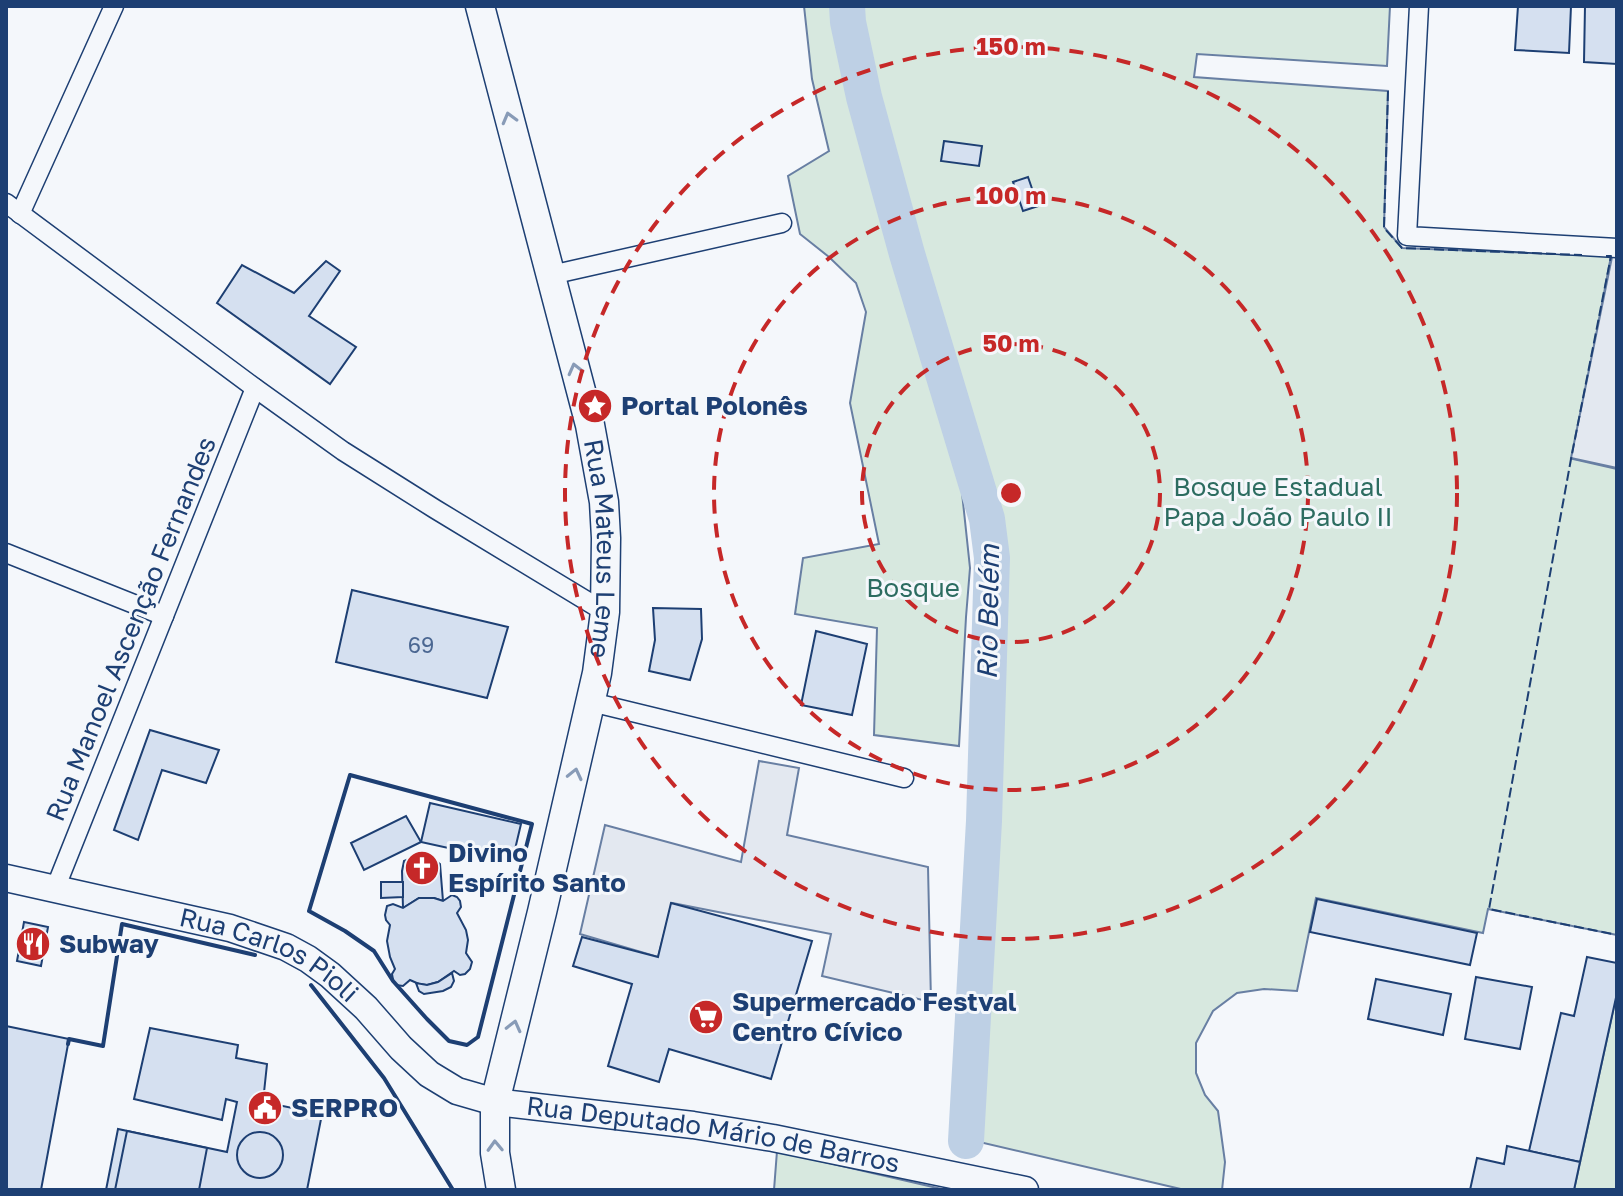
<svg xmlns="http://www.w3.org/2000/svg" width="1623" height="1196" viewBox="0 0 1623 1196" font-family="'Golos Text',sans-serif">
  <rect width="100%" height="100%" fill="#f4f7fb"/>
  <g fill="#d7e8df" stroke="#687fa3" stroke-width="2">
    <path d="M804,6H840L841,18L859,118L901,277L960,474L970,568L966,617L959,746L874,735L877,628L795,614L803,558L879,544L850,403L866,312L856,283L829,257L800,234L788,176L829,151L812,79Z"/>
    <path d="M859,6H1390L1387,66L1197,54L1194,77L1388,91L1384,227L1402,248L1611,256L1573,459L1617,469V935L1488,909L1483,933L1316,898L1297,991L1264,989L1237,993L1213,1011L1196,1043V1073L1205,1095L1218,1111L1225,1162L1222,1190H1185L975,1141L1003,568L995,517L937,324L870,83L859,15Z"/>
    <path d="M1617,993V1190H1574Z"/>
    <path d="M777,1151L946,1190H774Z"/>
  </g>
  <g fill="#e3e8f0" stroke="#687fa3" stroke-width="2">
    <path d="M1612,257H1617V468L1571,458Z"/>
    <path d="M759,761L799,768L787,835L928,867L931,1002L822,976L831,934L672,903L658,957L580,934L605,825L741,862Z"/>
  </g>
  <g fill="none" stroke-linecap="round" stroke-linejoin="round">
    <path stroke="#bed0e5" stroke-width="36" d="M847,6L848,22L864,97L907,254L987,519L992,558L984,821L966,1141"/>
  </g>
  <g fill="#d5e0f0" stroke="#1d3f73" stroke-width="2">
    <path d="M1518,6H1571L1569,53L1515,50Z"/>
    <path d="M1585,6H1617V64L1584,62Z"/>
    <path d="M944,141L982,146L979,166L941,161Z"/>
    <path d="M1028,177L1038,206L1023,211L1013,182Z"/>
    <path d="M326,261L340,271L309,316L356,347L330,384L217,303L242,265L294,293Z"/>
    <path d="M352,590L508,627L487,698L336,662Z"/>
    <path d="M653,608L701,609L702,639L690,680L649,671L655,640Z"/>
    <path d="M816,631L867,644L852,715L801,705Z"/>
    <path d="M150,730L219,750L206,783L162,770L138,840L114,830Z"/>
    <path d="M430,803L521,824L512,862L421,842Z"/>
    <path d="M406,816L421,842L364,870L351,843Z"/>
    <path d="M419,855H427L440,864L443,901L434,898H419L403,908L402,871L404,861Z"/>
    <path d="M381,882H403V897L381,898Z"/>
    <path d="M452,895L457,897L460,901L461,907L457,913L466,930L468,940L466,953L472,962L470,969L465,974L460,975L454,971L438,982L427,985L419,984L410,980L403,986L396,985L393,980L392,974L395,969L390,957L387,941L390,925L386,920L385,915L387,906L393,904L403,908L419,898H434L443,901Z"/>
    <path d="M1317,899L1477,933L1470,965L1310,932Z"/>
    <path d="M671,903L812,941L771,1079L669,1049L659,1082L608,1066L632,984L573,966L582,937L658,957Z"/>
    <path d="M24,922L48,927L41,966L17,961Z"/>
    <path d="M1587,957L1617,963V993L1580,1162L1529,1151L1561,1013L1574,1016Z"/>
    <path d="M452,973L454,981L451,987L443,991L424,994L419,991L416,983L427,985L438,982Z"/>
    <path d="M1476,977L1532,987L1520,1049L1465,1039Z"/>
    <path d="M1376,979L1451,994L1443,1035L1368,1019Z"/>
    <path d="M6,1026L69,1039L41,1190H6Z"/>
    <path d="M150,1028L238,1045L236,1058L267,1064L263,1102L322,1114L307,1190H106L118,1129L227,1152L237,1102L226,1099L222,1120L134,1099Z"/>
    <path d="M127,1131L207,1148L199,1190H115Z"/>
    <circle cx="260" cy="1155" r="23"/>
    <path d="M1507,1146L1580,1162L1574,1190H1470L1477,1158L1504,1164Z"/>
  </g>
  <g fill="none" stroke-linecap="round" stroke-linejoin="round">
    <g stroke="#1d3f73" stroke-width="21">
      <g id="minor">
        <path d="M1419,6L1407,236L1617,248"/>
        <path d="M6,203L255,388L343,451L435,509L605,612"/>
        <path d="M20,214L114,6"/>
        <path d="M551,275L782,223"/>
        <path d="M6,553L164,616"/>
        <path d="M591,702L904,778"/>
        <path d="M55,889L255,388"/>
      </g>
    </g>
    <g stroke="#1d3f73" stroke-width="29">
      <g id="secondary">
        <path id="s1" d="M6,878L230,928L286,947L308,959L330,975L366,1008L401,1048L429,1074L457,1091L495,1102L693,1125L773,1138L1025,1190"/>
      </g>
    </g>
    <g stroke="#1d3f73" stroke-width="31">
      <g id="primary">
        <path id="s2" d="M480,6L590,425L604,502L606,538L605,612L597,673L542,912L495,1102V1153L501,1190"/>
      </g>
    </g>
    <use href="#minor" stroke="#f4f7fb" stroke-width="18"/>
    <use href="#secondary" stroke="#f4f7fb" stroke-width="26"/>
    <use href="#primary" stroke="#f4f7fb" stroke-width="28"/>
    <g stroke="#1d3f73" stroke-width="2" stroke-dasharray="10 4" stroke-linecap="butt">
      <path d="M1388,91L1384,228L1402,248L1582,255"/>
      <path d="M1606,256H1611L1571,459L1489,909L1617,935"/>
    </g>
    <g stroke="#1d3f73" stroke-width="4">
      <path d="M350,775L532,824L478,1037L467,1045L449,1041L427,1019L393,981L374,951L345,931L309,911Z"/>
      <path d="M311,985L384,1078L453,1190"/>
      <path d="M68,1044L69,1039L103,1046L122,924L255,955"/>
    </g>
  </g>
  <defs><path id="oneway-chevron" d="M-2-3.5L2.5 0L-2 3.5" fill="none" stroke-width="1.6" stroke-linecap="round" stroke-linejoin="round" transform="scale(2)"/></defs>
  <g stroke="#889bb7">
    <use href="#oneway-chevron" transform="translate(509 118) rotate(-105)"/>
    <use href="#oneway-chevron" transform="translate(575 369) rotate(-104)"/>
    <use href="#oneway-chevron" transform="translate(575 774) rotate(-77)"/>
    <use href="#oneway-chevron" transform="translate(514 1026) rotate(-76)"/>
    <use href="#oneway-chevron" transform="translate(495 1146) rotate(-92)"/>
  </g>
  <g fill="none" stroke="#c62828" stroke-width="4" stroke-dasharray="14 10">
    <circle cx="1011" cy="493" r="149"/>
    <circle cx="1011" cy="493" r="297"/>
    <circle cx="1011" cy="493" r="446"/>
  </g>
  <defs>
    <g id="sight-disc" transform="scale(1.8)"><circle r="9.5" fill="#c62828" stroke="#f4f7fb"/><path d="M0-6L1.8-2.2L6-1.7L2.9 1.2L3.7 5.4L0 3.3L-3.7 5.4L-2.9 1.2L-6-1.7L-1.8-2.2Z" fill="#fff"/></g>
    <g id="church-disc" transform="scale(1.8)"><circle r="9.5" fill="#c62828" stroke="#f4f7fb"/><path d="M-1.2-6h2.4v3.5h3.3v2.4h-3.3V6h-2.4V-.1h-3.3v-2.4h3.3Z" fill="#fff"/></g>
    <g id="restaurant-disc" transform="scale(1.8)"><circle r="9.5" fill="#c62828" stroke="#f4f7fb"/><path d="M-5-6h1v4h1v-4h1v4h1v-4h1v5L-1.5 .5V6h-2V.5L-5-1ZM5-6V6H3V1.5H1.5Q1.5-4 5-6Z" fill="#fff"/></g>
    <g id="supermarket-disc" transform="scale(1.8)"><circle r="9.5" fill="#c62828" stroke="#f4f7fb"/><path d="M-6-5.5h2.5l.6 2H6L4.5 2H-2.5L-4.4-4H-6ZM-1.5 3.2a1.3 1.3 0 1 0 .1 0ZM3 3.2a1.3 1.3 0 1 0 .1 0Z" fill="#fff"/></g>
    <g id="civic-disc" transform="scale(1.8)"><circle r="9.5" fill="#c62828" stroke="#f4f7fb"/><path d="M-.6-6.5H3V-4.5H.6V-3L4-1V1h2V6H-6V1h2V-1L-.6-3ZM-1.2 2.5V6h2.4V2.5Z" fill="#fff"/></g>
  </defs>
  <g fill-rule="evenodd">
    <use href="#sight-disc" x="595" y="406"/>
    <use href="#church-disc" x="422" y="868"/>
    <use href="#restaurant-disc" x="33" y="944"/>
    <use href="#supermarket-disc" x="706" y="1017"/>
    <use href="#civic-disc" x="265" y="1108"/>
  </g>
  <g text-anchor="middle" stroke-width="6" stroke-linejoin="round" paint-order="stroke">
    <g font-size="22" fill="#4b6792">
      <text x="421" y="653">69</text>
    </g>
    <g font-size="26" font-weight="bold" fill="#1d3f73" stroke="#f4f7fb" text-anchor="start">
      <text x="621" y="415">Portal Polonês</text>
      <text x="448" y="862">Divino<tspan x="448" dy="30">Espírito Santo</tspan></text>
      <text x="59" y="953">Subway</text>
      <text x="732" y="1011">Supermercado Festval<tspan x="732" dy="30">Centro Cívico</tspan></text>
      <text x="291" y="1117">SERPRO</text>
    </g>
    <g font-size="26" fill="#2c6c60" stroke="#f4f7fb">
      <text x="1278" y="496">Bosque Estadual<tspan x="1278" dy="30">Papa João Paulo II</tspan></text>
      <text x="913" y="597">Bosque</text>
    </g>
    <g font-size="26" fill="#1d3f73" stroke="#f4f7fb">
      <text dy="9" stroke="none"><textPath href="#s2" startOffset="558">Rua Mateus Leme</textPath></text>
      <text transform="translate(131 629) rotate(-68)" y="9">Rua Manoel Ascenção Fernandes</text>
      <text dy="9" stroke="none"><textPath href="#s1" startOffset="276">Rua Carlos Pioli</textPath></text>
      <text dy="9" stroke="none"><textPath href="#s1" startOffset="774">Rua Deputado Mário de Barros</textPath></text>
    </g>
    <g font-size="28" font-style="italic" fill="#1d3f73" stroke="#f4f7fb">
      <text transform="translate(988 612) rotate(-89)" y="10">Rio Belém</text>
    </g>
  </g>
  <circle cx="1011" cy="493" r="12" fill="#c62828" stroke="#f4f7fb" stroke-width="4"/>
  <g font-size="24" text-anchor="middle" font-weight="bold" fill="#c62828" stroke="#f4f7fb" stroke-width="6" stroke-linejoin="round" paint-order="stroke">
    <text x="1011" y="55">150 m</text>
    <text x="1011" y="204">100 m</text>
    <text x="1011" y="352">50 m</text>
  </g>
  <rect width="1623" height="1196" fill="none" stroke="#1d3f73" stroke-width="16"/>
</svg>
